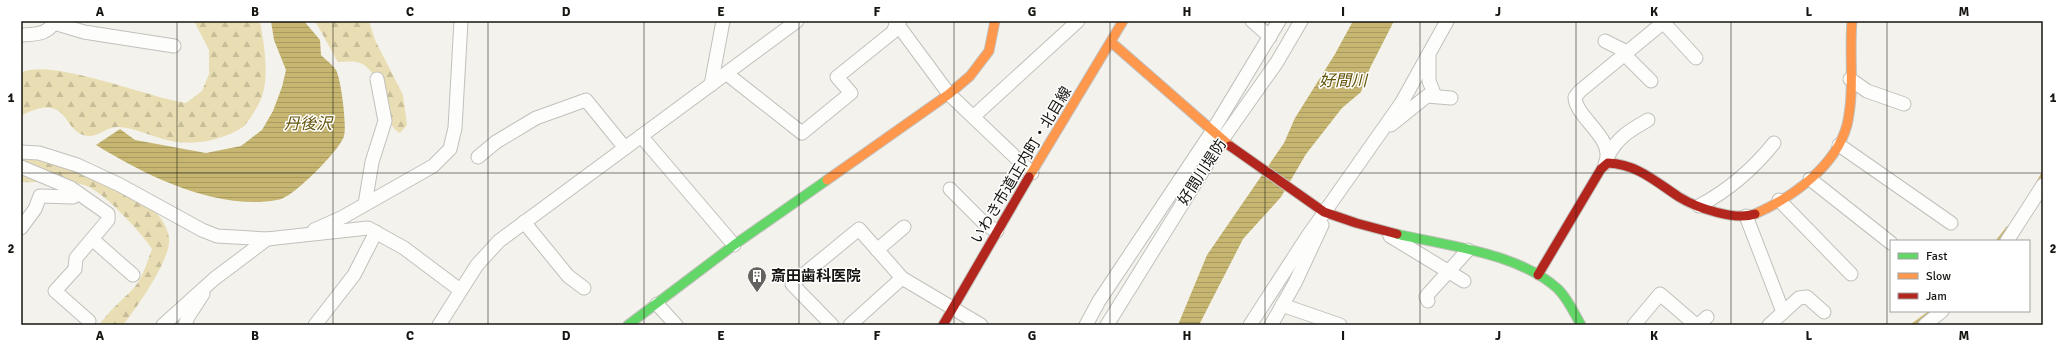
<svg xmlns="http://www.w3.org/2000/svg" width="2064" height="346" viewBox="0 0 2064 346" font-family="Signika,'Noto Sans JP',sans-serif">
  <defs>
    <pattern id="forest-firs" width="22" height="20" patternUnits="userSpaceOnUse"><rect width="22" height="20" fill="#e9deb3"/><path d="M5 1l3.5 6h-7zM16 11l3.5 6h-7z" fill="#c7be99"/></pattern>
    <pattern id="water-rules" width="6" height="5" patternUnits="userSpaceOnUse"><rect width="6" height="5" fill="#c6b671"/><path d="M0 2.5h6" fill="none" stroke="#a99c61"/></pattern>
  </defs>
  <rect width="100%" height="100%" fill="#f3f2ec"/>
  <g fill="url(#forest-firs)">
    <path d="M194,21H260C264,44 270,77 261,99C258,106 249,122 243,127C225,139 198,145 176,142C156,139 138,128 118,127C109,126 99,136 89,136C61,135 71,89 21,116V73C48,57 150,98 186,103L202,91L209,74V50Z"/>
    <path d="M315,21H369L375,40L403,95L407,125L400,133C379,122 387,70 357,62C352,61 344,62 338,62Z"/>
    <path d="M21,157C59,161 95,178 128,196C136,201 145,204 152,209C160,215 168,228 169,238C172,258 136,309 123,325H99C109,311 121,301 133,289C143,278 147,262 152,249C141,232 107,196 89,187C71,179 41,183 21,182Z"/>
  </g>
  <g fill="url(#water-rules)">
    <path d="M271,21H304L320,40L321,55C326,60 333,65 336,70C341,79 347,126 344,136C340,150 295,195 281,199C274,201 264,202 257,202C201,203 142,173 96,145L120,129L135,140L206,153L241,146L262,130L273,111L282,87L286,70L274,40Z"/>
    <path d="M1353,21H1394L1370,68L1361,92L1342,108L1306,154L1281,197L1243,239L1199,325H1178L1207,255L1284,143L1295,118L1335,54Z"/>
  </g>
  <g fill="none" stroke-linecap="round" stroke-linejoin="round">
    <g stroke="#c6b671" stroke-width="4">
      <path d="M2038,183L2043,174"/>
      <path d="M1998,241L2008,228"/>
      <path d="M1913,325L1932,311"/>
    </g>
    <g stroke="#c2c0bc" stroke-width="15">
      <g id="street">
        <path d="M895,21L949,94L1032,173"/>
        <path d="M1252,21L1270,37"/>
        <path d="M1663,22L1696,58"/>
        <path d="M54,23L84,32L174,46"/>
        <path d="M21,35C36,34 47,35 55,21"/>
        <path d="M1605,41L1623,50L1625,55L1651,81"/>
        <path d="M1429,57V81L1435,96"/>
        <path d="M727,74L802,133L851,93L837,77L893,32L897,23L900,21"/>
        <path d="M1850,79L1867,91L1904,104"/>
        <path d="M711,85L723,21"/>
        <path d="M973,117L1078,21"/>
        <path d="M1391,125L1427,96L1451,98"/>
        <path d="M641,136L734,245"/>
        <path d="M1839,145L1951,223"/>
        <path d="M21,152L39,153L77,165L120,185L202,230L217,236L267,239L368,228L404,248L460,290"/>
        <path d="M1608,156C1617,138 1630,130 1648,120"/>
        <path d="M478,157L496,142L536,118L586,100L625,148"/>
        <path d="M1605,164C1617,139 1575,118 1575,97L1580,91L1665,21"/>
        <path d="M21,167L71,188L108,214V220L76,258L75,269L55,291L89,321"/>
        <path d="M1810,179L1891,243"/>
        <path d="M950,189L986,225L997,231"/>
        <path d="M1779,200L1851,274"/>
        <path d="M365,204L372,162L385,121L377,79"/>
        <path d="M1699,206C1727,191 1754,168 1774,143"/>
        <path d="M1746,216L1783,312"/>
        <path d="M524,222L568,276L584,288"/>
        <path d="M21,228L35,209L40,196L73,197L78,194"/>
        <path d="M314,230L343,217L433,166L450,149L455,128L461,21"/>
        <path d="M1390,236L1464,281"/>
        <path d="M92,239L133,275"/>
        <path d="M2007,241L2043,185"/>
        <path d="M877,250L904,227"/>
        <path d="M1428,301L1426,297L1429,293L1468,250"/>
        <path d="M657,304L676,325"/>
        <path d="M1282,305L1340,325"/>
        <path d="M163,325L214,279L267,239"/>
        <path d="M185,325L188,317L203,294"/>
        <path d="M315,325L354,275L376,232"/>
        <path d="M439,325L477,265L499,241L797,21"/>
        <path d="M832,325L792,284L859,229L902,278L981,325"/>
        <path d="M850,325L902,278"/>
        <path d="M1086,325L1099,301L1213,130L1279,21"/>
        <path d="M1107,325L1222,140L1277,62L1301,21"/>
        <path d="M1250,325L1307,237L1402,102L1447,21"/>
        <path d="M1271,325L1295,283L1322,225"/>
        <path d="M1634,325L1660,294L1696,325"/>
        <path d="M1698,325L1707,317"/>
        <path d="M1769,325L1799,298L1807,297L1824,312"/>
        <path d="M1925,325L1942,311"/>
      </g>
    </g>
    <g stroke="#c2c0bc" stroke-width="11">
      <g id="fast">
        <path d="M1397,234C1447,246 1519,253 1558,289C1568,299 1574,313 1581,325"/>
        <path d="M628,325L734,245L827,180"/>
      </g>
    </g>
    <g stroke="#c2c0bc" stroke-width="11">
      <g id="slow">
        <path d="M1111,42L1230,146"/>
        <path d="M1029,177L1123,21"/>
        <path d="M827,180L949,94L970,76L989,51L995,21"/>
        <path d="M1755,214C1793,197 1836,166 1847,125C1855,91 1849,55 1852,21"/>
      </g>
    </g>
    <g stroke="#c2c0bc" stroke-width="11">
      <g id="jam">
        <path d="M1230,146L1324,212L1356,223L1397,234"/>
        <path d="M1538,275L1601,169L1608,163C1637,164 1656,182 1679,197C1697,208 1735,221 1755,214"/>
        <path d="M943,325L1029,177"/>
      </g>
    </g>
    <use href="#street" stroke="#fdfdfc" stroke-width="13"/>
    <use href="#fast" stroke="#63d668" stroke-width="9"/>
    <use href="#slow" stroke="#ff974d" stroke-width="9"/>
    <use href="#jam" stroke="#b3261e" stroke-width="9"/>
  </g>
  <path fill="none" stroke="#161511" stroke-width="1" stroke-opacity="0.55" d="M177,21V325M333,21V325M488,21V325M644,21V325M799,21V325M954,21V325M1110,21V325M1265,21V325M1420,21V325M1576,21V325M1731,21V325M1887,21V325M21,173H2043"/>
  <defs>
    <g id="building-pin" transform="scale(1)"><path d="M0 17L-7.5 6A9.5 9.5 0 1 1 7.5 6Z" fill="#63625e" stroke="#fff"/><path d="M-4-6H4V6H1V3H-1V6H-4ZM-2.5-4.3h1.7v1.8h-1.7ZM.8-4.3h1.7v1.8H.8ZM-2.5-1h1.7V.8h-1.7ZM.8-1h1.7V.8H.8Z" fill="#fff"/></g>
  </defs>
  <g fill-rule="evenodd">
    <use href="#building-pin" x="757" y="276"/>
  </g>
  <g text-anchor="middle" stroke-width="3" stroke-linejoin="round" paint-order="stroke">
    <g font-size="15" fill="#161511" stroke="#fff">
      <text transform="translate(1021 165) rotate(-59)" y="5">いわき市道正内町・北目線</text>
      <text transform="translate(1202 172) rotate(-57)" y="5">好間川堤防</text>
    </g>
    <g font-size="15" font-weight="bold" fill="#161511" stroke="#fff" text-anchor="start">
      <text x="771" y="281">斎田歯科医院</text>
    </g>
    <g font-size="16" font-style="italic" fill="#64540a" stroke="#fff">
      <text x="1343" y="86">好間川</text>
      <text x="308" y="129">丹後沢</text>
    </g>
  </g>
  <rect width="2064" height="346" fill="none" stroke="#ffffff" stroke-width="44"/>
  <rect x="1890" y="240" width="140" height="72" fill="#ffffff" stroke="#a2a1a0"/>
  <rect x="1898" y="253" width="20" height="6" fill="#63d668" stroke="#a2a1a0"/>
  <text x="1926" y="260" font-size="12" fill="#161511">Fast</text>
  <rect x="1898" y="273" width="20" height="6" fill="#ff974d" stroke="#a2a1a0"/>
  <text x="1926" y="280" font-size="12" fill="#161511">Slow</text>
  <rect x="1898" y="293" width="20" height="6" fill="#b3261e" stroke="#a2a1a0"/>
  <text x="1926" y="300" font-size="12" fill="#161511">Jam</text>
  <rect x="22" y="22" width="2020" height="302" fill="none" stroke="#161511" stroke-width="1.5"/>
  <g font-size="13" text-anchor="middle" font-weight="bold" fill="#161511">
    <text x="100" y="16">A</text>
    <text x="255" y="16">B</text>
    <text x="410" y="16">C</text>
    <text x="566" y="16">D</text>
    <text x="721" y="16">E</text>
    <text x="877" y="16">F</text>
    <text x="1032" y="16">G</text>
    <text x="1187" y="16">H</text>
    <text x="1343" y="16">I</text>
    <text x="1498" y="16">J</text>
    <text x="1654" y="16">K</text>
    <text x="1809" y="16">L</text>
    <text x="1964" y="16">M</text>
    <text x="11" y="102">1</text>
    <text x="2053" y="102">1</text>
    <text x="11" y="253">2</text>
    <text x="2053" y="253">2</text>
    <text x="100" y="340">A</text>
    <text x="255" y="340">B</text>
    <text x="410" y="340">C</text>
    <text x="566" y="340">D</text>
    <text x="721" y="340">E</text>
    <text x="877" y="340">F</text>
    <text x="1032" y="340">G</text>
    <text x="1187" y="340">H</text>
    <text x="1343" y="340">I</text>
    <text x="1498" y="340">J</text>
    <text x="1654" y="340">K</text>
    <text x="1809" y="340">L</text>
    <text x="1964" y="340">M</text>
  </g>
</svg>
